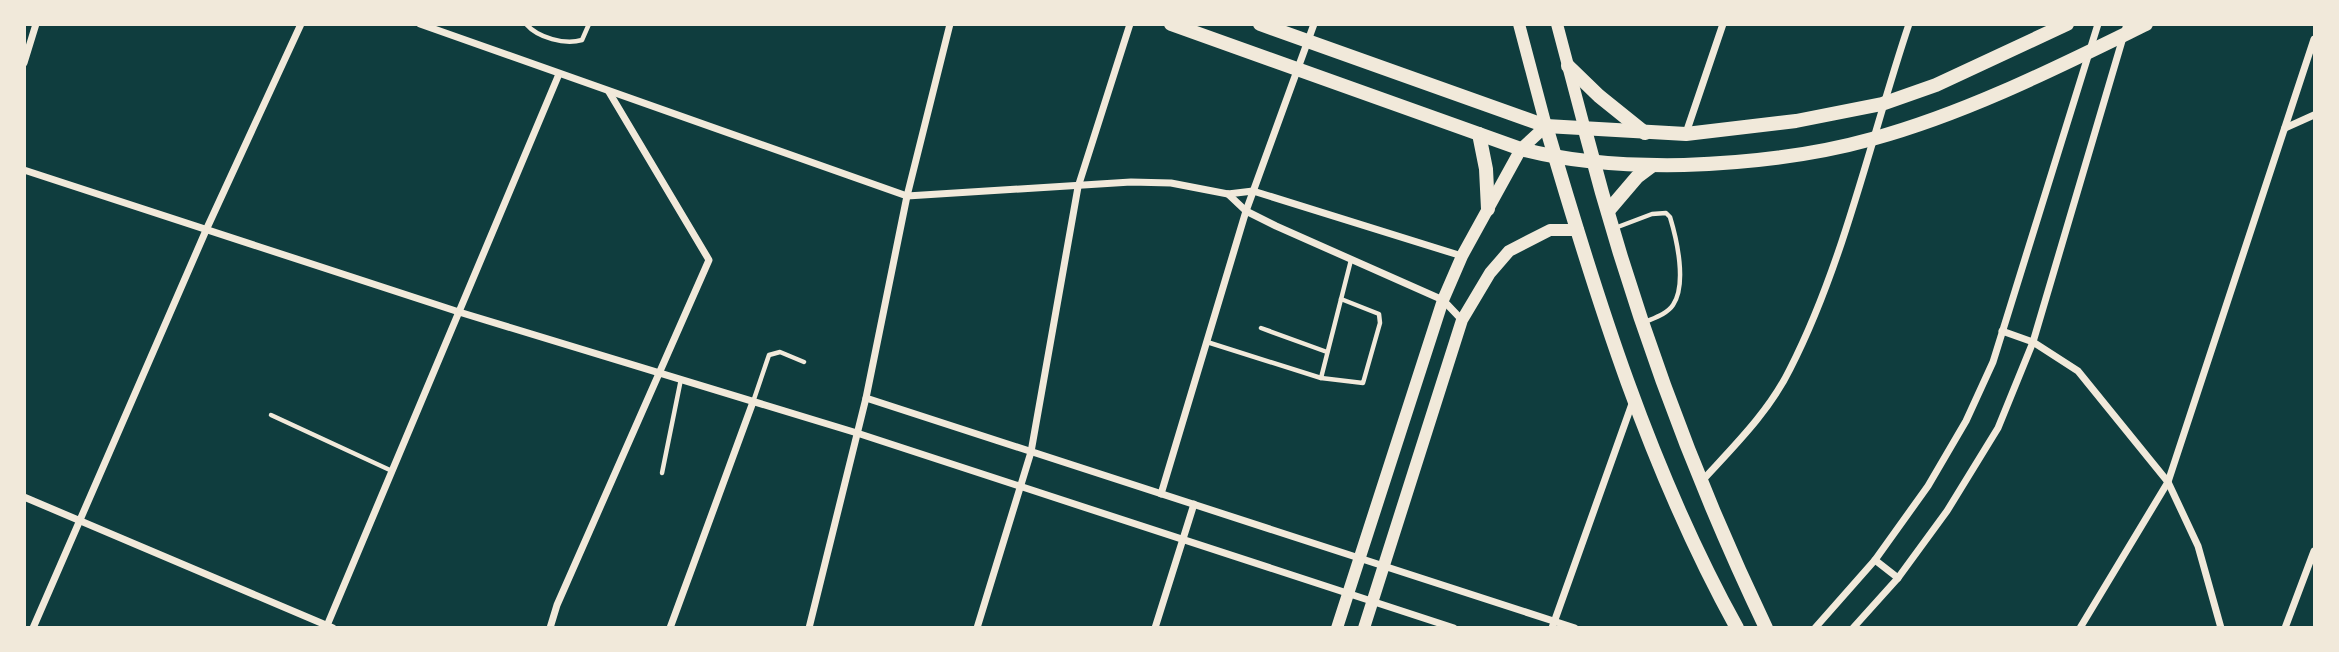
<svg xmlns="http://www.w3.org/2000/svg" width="2339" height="652" viewBox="0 0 2339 652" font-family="'Public Sans',sans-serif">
  <rect width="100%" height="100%" fill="#0f3d3e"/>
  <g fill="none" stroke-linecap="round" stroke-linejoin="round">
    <g stroke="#f1e9da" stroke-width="4.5">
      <path d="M526,24C538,38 565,45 582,40L589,24"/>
      <path d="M1615,228L1652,214L1666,213L1670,217C1677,240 1687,284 1673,305C1667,314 1654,318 1645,322"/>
      <path d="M1261,328L1327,352"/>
      <path d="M1207,342L1321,378L1363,383L1380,323L1379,314L1341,299"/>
      <path d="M1321,378L1351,260"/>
      <path d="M753,402L769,355L780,352L804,362"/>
      <path d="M271,415L392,471"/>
      <path d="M662,473L681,379"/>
    </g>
    <g stroke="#f1e9da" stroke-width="7">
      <path d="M420,24L907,196L1131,182L1171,183L1228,194L1253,191L1462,256"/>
      <path d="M24,63L36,24"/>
      <path d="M2285,128L2314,115"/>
      <path d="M1686,133L1723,24"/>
      <path d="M24,170L459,312L857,433L1454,628"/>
      <path d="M1228,194L1246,211L1276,226L1443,300L1462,320"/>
      <path d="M2002,331L2033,342L2078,371L2168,482L2198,546L2221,628"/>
      <path d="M866,398L1575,628"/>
      <path d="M1701,482C1733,447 1769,412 1790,369C1844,263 1871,137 1909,24"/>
      <path d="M1161,494L1246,211L1314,24"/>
      <path d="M24,497L333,628"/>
      <path d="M1875,560L1898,578"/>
      <path d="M33,628L207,228L301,24"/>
      <path d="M326,628L559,74"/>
      <path d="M550,628L557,605L709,260L609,92"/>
      <path d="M670,628L753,402"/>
      <path d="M809,628L866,398L907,196L950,24"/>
      <path d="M977,628L1031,452L1078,187L1130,24"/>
      <path d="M1155,628L1194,504"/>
      <path d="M1552,628L1633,401"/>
      <path d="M1815,628L1875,560L1928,486L1966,421L1993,362L2098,24"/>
      <path d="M1853,628L1898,578L1947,511L1998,428L2033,342L2127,24"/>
      <path d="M2080,628L2168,482L2314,39"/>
      <path d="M2285,628L2314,551"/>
    </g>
    <g stroke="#f1e9da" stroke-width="12">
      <path d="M1557,24L1585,130"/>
      <path d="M1337,628L1443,300L1462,256L1521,149L1546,126L1519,24"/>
      <path d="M1364,628L1462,320L1490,273L1509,251L1550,230H1578"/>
    </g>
    <g stroke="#f1e9da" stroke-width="14">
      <path d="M1171,24L1521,149C1574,163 1629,166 1684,165C1747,163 1811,156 1872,139C1967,113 2058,67 2146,24"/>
      <path d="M1260,24L1546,126L1686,134L1796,121L1882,104L1936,85L2067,24"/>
      <path d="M1568,66L1599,96L1645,133"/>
      <path d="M1546,126C1596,297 1650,471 1737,628"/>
      <path d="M1585,130C1629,300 1690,469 1766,628"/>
      <path d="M1479,134L1486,169L1488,209"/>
      <path d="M1608,211L1637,177L1653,165"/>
    </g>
  </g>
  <rect width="2339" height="652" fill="none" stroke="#f1e9da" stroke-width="52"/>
</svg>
